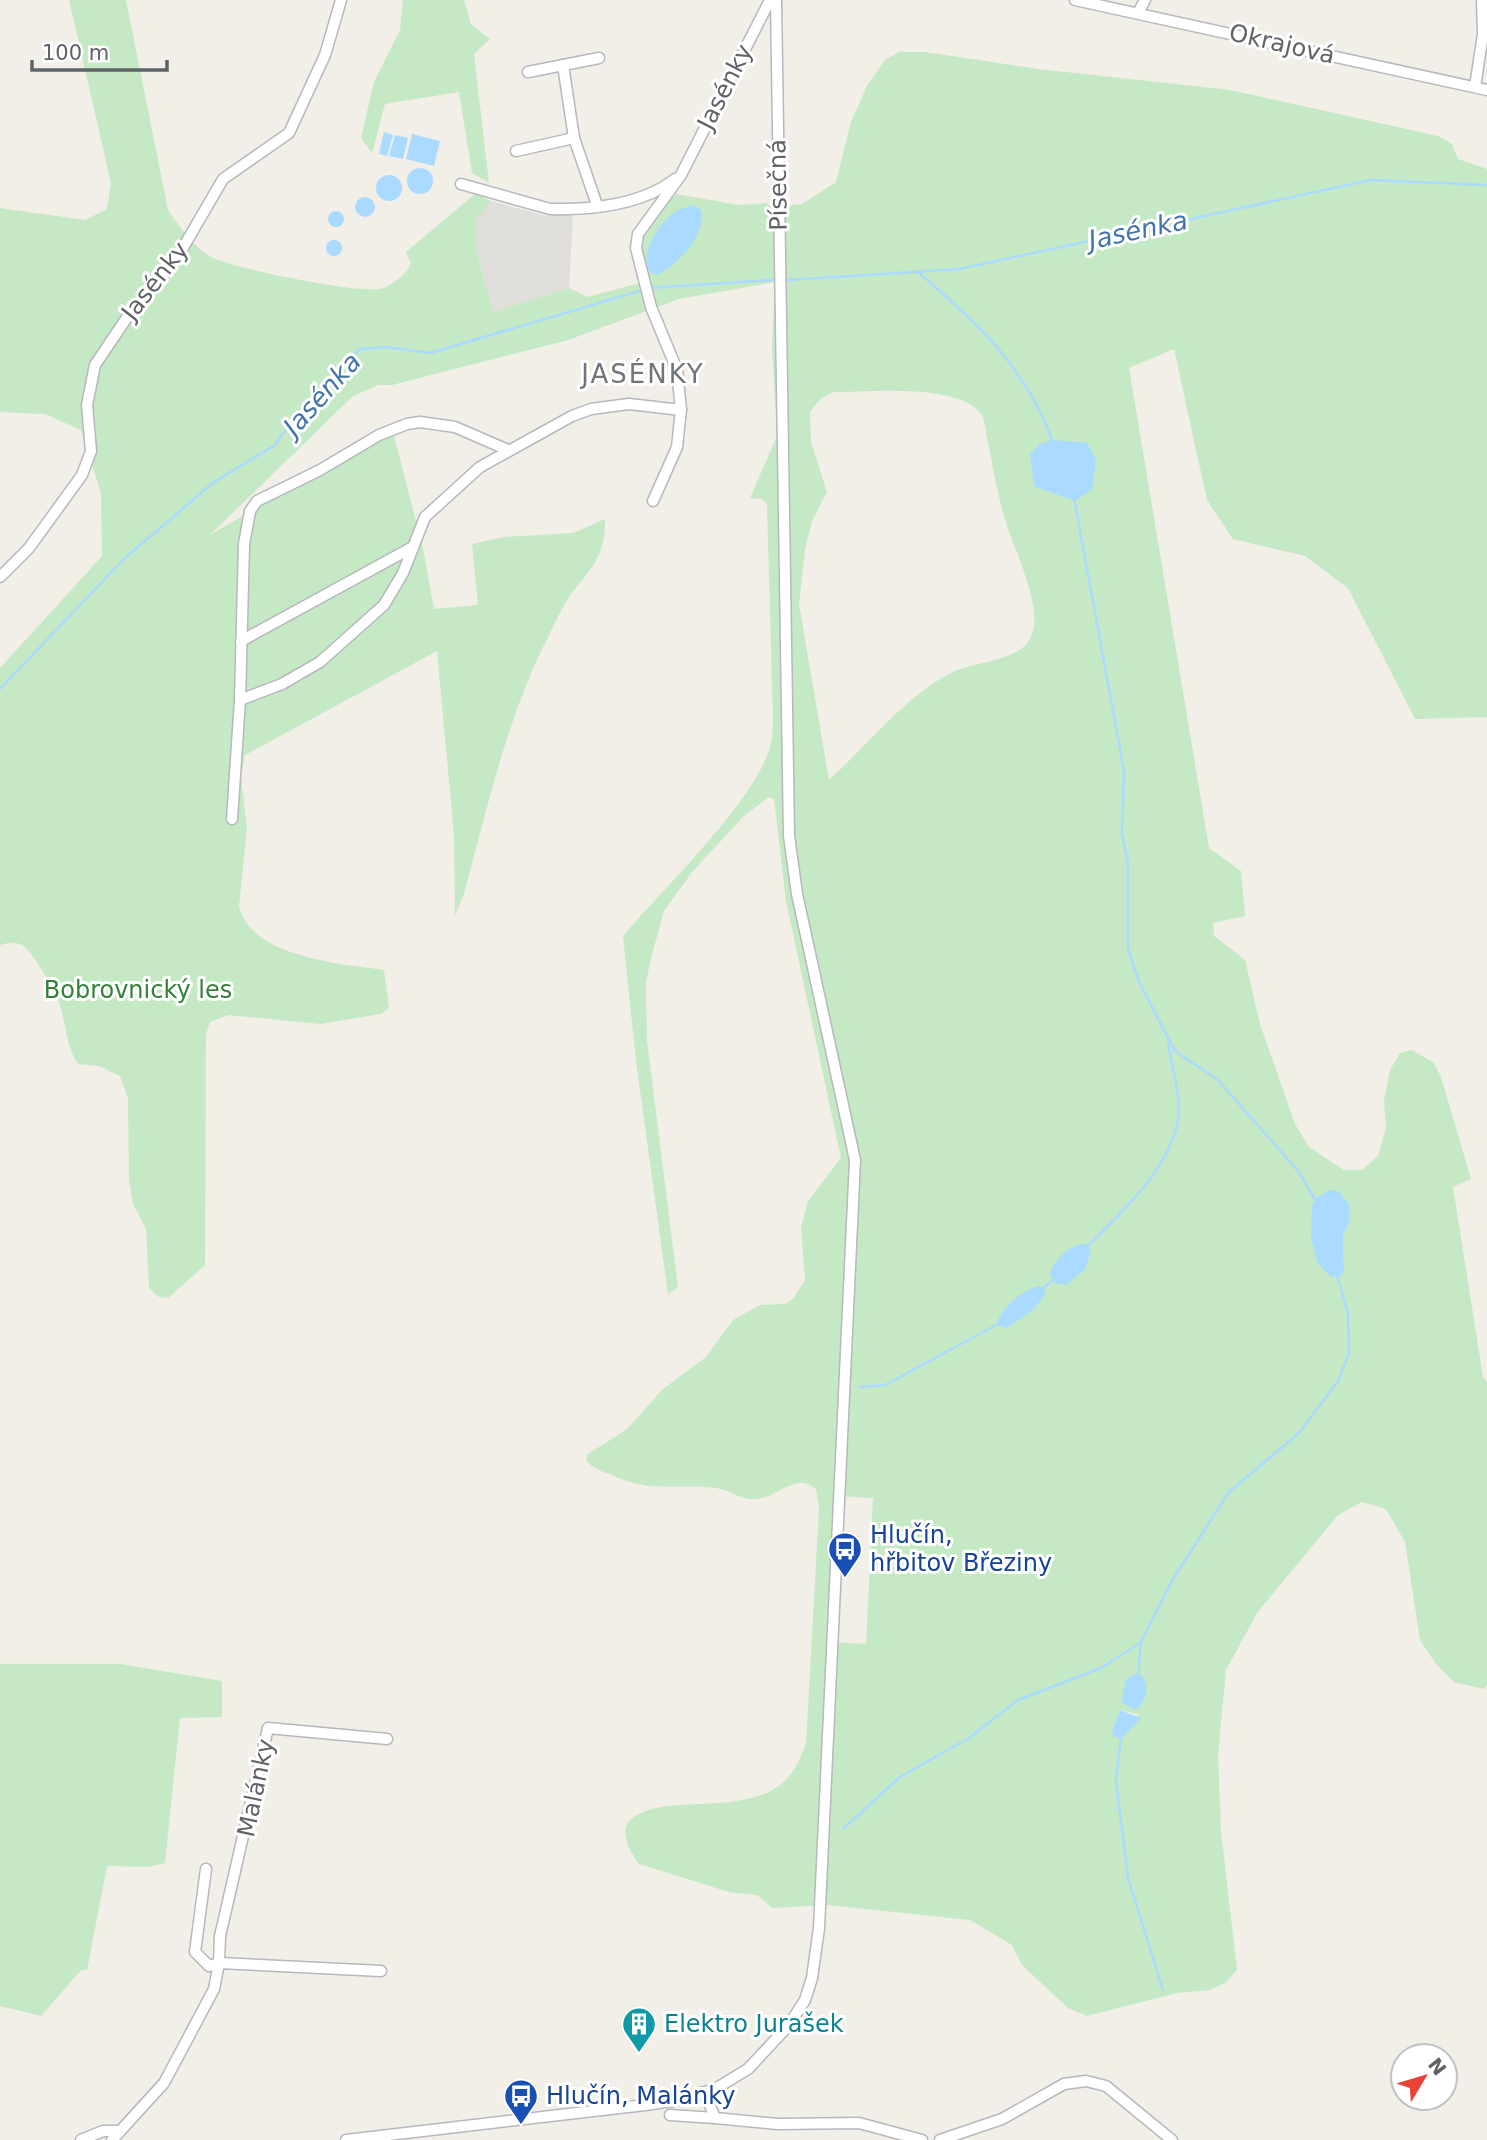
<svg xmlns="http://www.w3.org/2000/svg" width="1487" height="2140" viewBox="0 0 1487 2140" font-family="'DejaVu Sans',sans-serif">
  <rect width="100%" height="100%" fill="#f1efe8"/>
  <path fill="#e0deda" d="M491,201L546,216L573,214L569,288L493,312L476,249V220Z"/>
  <g fill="#c5e8c5" fill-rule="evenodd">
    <path d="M69,0H126L168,210C180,227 196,252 216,259C239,269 365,296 384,288C395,283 407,274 411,263L406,252L475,194L491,201L476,220V249L493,312L569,288L587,297L640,283L642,232L676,194L739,205L766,203L772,207L802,204L836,182L851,122L867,86L885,60L899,52H925L1038,69L1230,90L1438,136L1452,144L1458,159L1487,169V717L1415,719L1348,588L1305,556L1233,539L1207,500L1174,349L1129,368L1209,848L1241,871L1245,916L1213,923L1214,936L1245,960L1260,1024L1295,1124L1309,1147L1344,1170H1362L1378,1156L1386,1128L1384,1100L1390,1070L1400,1053L1412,1050L1434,1063L1441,1077L1471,1179L1453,1187L1483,1377L1487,1383V1685L1484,1689L1454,1682L1436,1664L1420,1640L1405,1542L1386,1509L1362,1502L1338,1515L1257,1613L1226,1670L1218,1755L1221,1831L1237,1970L1225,1983L1209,1990L1177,1993L1087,2016L1068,2008L1022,1965L1012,1945L970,1920L828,1905L772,1908L757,1895L729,1892L639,1864C630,1851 616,1830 634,1817C664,1795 734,1814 776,1788C792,1778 799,1761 806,1744L819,1508L816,1489C796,1471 778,1497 757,1499C742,1501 730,1490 716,1488C672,1483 653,1494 609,1474C600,1471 591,1467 586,1460L588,1454L626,1430L663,1389L706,1357L733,1320L760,1305L785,1304L793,1299L805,1280L801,1228L808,1201L841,1158L786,901L774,799L769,797L744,816L692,872L664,911L650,962L646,983L647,1041L678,1287L668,1294L636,1061L623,936C662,890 755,801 770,747C773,739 772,729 773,720L767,504L762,499L750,498L777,436L772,347L775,282L679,299L568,340L392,385H378L353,396L210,535L380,436L393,432L423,548L434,609L478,605L472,544L504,537L573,533L605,519C605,557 593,566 571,594C560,610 550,634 541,651C504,729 486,814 463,897L455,915L454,835L437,651L245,755L241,777L247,829L239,906C250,957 341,964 384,970L389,1008L381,1014L320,1024L228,1015L210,1022L206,1034L205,1265L168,1298L159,1297L149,1288L146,1229L133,1204L129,1180L128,1098L120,1076L99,1066L78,1064C64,1043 67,1022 58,1000C54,989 31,949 22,945C13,941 8,943 0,945V668L102,556L101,493L81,430L45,414L0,412V208L85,220L107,209L111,183ZM699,227C687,252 678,268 649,271L647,254ZM833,392C869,392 963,382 983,417C990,450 995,484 1004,516C1012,546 1046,610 1030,639C1017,662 975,661 953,672C907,694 867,746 829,780L799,604L805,549L812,521L827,492L811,442L810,412L821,398ZM1315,1199L1350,1221L1343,1235L1344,1270L1311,1238ZM841,1496L873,1498L866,1644L833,1642ZM1120,1710L1140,1715L1112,1732Z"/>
    <path d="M403,0H464L471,24L490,39L474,54L489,183L472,173L459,92L385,104L372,153L361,138L374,82L400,30Z"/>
    <path d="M0,1664H121L222,1681V1717L180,1718L165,1863L148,1867L107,1866L87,1970H81L41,2016L0,2006Z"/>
  </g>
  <g fill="#aadaff">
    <path d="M384,132L393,135L387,156L379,154Z"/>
    <path d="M412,134L440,141L434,166L406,159Z"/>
    <path d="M395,135L408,138L403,159L389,156Z"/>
    <circle cx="420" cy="181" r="13"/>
    <circle cx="389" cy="188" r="13"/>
    <circle cx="365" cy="207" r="10"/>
    <path d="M693,205L701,210C706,236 678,264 657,275L649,271C639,254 661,220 676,211C681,208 688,207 693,205Z"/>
    <circle cx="336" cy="219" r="8"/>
    <circle cx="334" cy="248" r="8"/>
    <path d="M1053,440L1087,443L1096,460L1092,489L1075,501L1034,486L1030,454L1040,444Z"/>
    <path d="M1330,1190L1338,1191L1349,1205L1350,1221L1343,1235L1344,1271L1340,1276L1331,1277L1317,1262L1311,1238L1312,1206L1315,1199Z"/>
    <path d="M1085,1244L1091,1251L1085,1269L1066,1285L1055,1283L1050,1274C1056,1258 1068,1245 1085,1244Z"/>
    <path d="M1040,1286L1046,1293L1034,1309L1007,1328L997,1325C998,1310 1024,1288 1040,1286Z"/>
    <path d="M1134,1674L1141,1675C1150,1686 1147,1702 1135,1710L1121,1702L1126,1681Z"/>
    <path d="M1120,1710L1141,1718L1121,1739L1115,1737L1112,1732Z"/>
  </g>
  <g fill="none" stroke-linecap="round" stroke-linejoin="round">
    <g stroke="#aadaff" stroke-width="2.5">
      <path d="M919,273C978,323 1026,368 1053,442"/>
      <path d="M788,280L959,269L1371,180L1487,185"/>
      <path d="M649,288L772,280"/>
      <path d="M1074,498L1124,771L1122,833L1128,864V949L1139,982L1175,1051L1217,1079L1298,1171L1316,1201"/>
      <path d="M0,689L124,559L214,482L275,445L284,432L313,408L343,365L360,349L386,347L430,353L643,290"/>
      <path d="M1085,1249C1118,1215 1163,1176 1176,1129C1184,1103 1172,1069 1168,1043"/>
      <path d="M1042,1289L1053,1280"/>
      <path d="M860,1387L885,1385L998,1324"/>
      <path d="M1138,1677L1141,1642L1173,1579L1229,1492L1299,1433L1338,1381L1349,1354L1348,1314L1337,1275"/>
      <path d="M1121,1737L1116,1781L1128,1878L1163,1990"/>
      <path d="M844,1828L900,1777L969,1738L1018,1700L1101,1668L1140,1643"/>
    </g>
    <g stroke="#b5b8bc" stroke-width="13">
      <g id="minor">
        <path d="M1075,0L1487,90"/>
        <path d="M1138,13L1145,0"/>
        <path d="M563,65L574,138L597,205"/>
        <path d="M528,72L599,58"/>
        <path d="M1475,87L1483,34L1482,0"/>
        <path d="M516,151L574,138"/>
        <path d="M461,184L550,209C590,210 642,205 675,179"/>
        <path d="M653,501L677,447L681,410"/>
        <path d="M0,577L29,548L82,475L91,451L87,405L95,365L128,316L177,258L223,179L289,133L325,55L341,0"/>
        <path d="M241,641L411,548"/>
        <path d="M240,700L244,544L250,511L257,501L320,470L379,435L407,424L420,422L455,427L508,450"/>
        <path d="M232,819L240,700L282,684L320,662L384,605L403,573L425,517L480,467L572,416L591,409L629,404L681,410L677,370L651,307L636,248L638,234L681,175L770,0"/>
        <path d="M206,1869L195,1952L209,1966L219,1963L220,1936L268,1728L387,1739"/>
        <path d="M705,2093L715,2118L778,2124L859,2123L922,2140"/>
        <path d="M670,2115L715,2118"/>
        <path d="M81,2140L103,2131H118"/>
        <path d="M112,2140L164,2083L214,1989L219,1963L381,1971"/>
        <path d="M346,2140L645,2105L673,2101L715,2089L748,2069L789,2025L805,2000L812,1978L819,1928L855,1160L797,894L789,836L776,0"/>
        <path d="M940,2140L1002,2119L1064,2084L1086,2081L1106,2086L1172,2140"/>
      </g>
    </g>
    <use href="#minor" stroke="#fff" stroke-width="10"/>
  </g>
  <defs>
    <g id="bus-pin" transform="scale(1.75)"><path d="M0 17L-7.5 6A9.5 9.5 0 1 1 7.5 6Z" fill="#1a4fb4" stroke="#fff"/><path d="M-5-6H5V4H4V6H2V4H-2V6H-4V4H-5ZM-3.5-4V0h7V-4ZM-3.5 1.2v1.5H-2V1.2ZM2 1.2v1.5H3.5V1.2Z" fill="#fff"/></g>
    <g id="building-pin" transform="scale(1.75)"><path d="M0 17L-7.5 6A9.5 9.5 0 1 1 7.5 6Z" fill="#0f9aa8" stroke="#fff"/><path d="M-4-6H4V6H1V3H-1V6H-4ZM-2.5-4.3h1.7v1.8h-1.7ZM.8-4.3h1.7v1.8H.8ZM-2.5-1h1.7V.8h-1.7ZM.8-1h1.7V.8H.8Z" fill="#fff"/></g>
  </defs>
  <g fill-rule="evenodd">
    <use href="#bus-pin" x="845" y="1549"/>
    <use href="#building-pin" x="639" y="2024"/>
    <use href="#bus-pin" x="521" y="2096"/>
  </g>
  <g text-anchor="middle" stroke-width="6" stroke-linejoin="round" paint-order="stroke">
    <g font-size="24" fill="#5f6368" stroke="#fff">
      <text transform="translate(1282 44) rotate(13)" y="8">Okrajová</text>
      <text transform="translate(725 87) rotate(-63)" y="8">Jasénky</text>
      <text transform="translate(778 185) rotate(-91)" y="8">Písečná</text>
      <text transform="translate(155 281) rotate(-52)" y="8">Jasénky</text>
      <text transform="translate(256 1788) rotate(-78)" y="8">Malánky</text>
    </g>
    <g font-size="24" fill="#348238" stroke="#fff">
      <text x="138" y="998">Bobrovnický les</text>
    </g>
    <g font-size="24" fill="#164399" stroke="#fff" text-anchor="start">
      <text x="870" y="1543">Hlučín,<tspan x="870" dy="28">hřbitov Březiny</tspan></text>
      <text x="546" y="2104">Hlučín, Malánky</text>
    </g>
    <g font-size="24" fill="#0d838f" stroke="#fff" text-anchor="start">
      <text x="664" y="2032">Elektro Jurašek</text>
    </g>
    <g font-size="26" font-style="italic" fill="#4174aa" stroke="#fff">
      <text transform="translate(1138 230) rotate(-12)" y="9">Jasénka</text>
      <text transform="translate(322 394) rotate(-48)" y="9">Jasénka</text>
    </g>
    <g font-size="26" letter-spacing="2" fill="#70757a" stroke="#fff">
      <text x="643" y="383">JASÉNKY</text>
    </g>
  </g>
  <g transform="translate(1424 2077) rotate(52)"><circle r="33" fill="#ffffff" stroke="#bfc1c3" stroke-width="2"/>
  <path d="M0-5L12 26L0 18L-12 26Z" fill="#ea4335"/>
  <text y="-10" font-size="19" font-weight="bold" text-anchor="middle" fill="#5f6368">N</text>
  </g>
  <path d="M32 60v10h135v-10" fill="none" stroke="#5f6368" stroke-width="3.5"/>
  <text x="42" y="60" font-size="21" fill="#5f6368" stroke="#ffffff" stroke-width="5" paint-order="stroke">100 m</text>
</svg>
